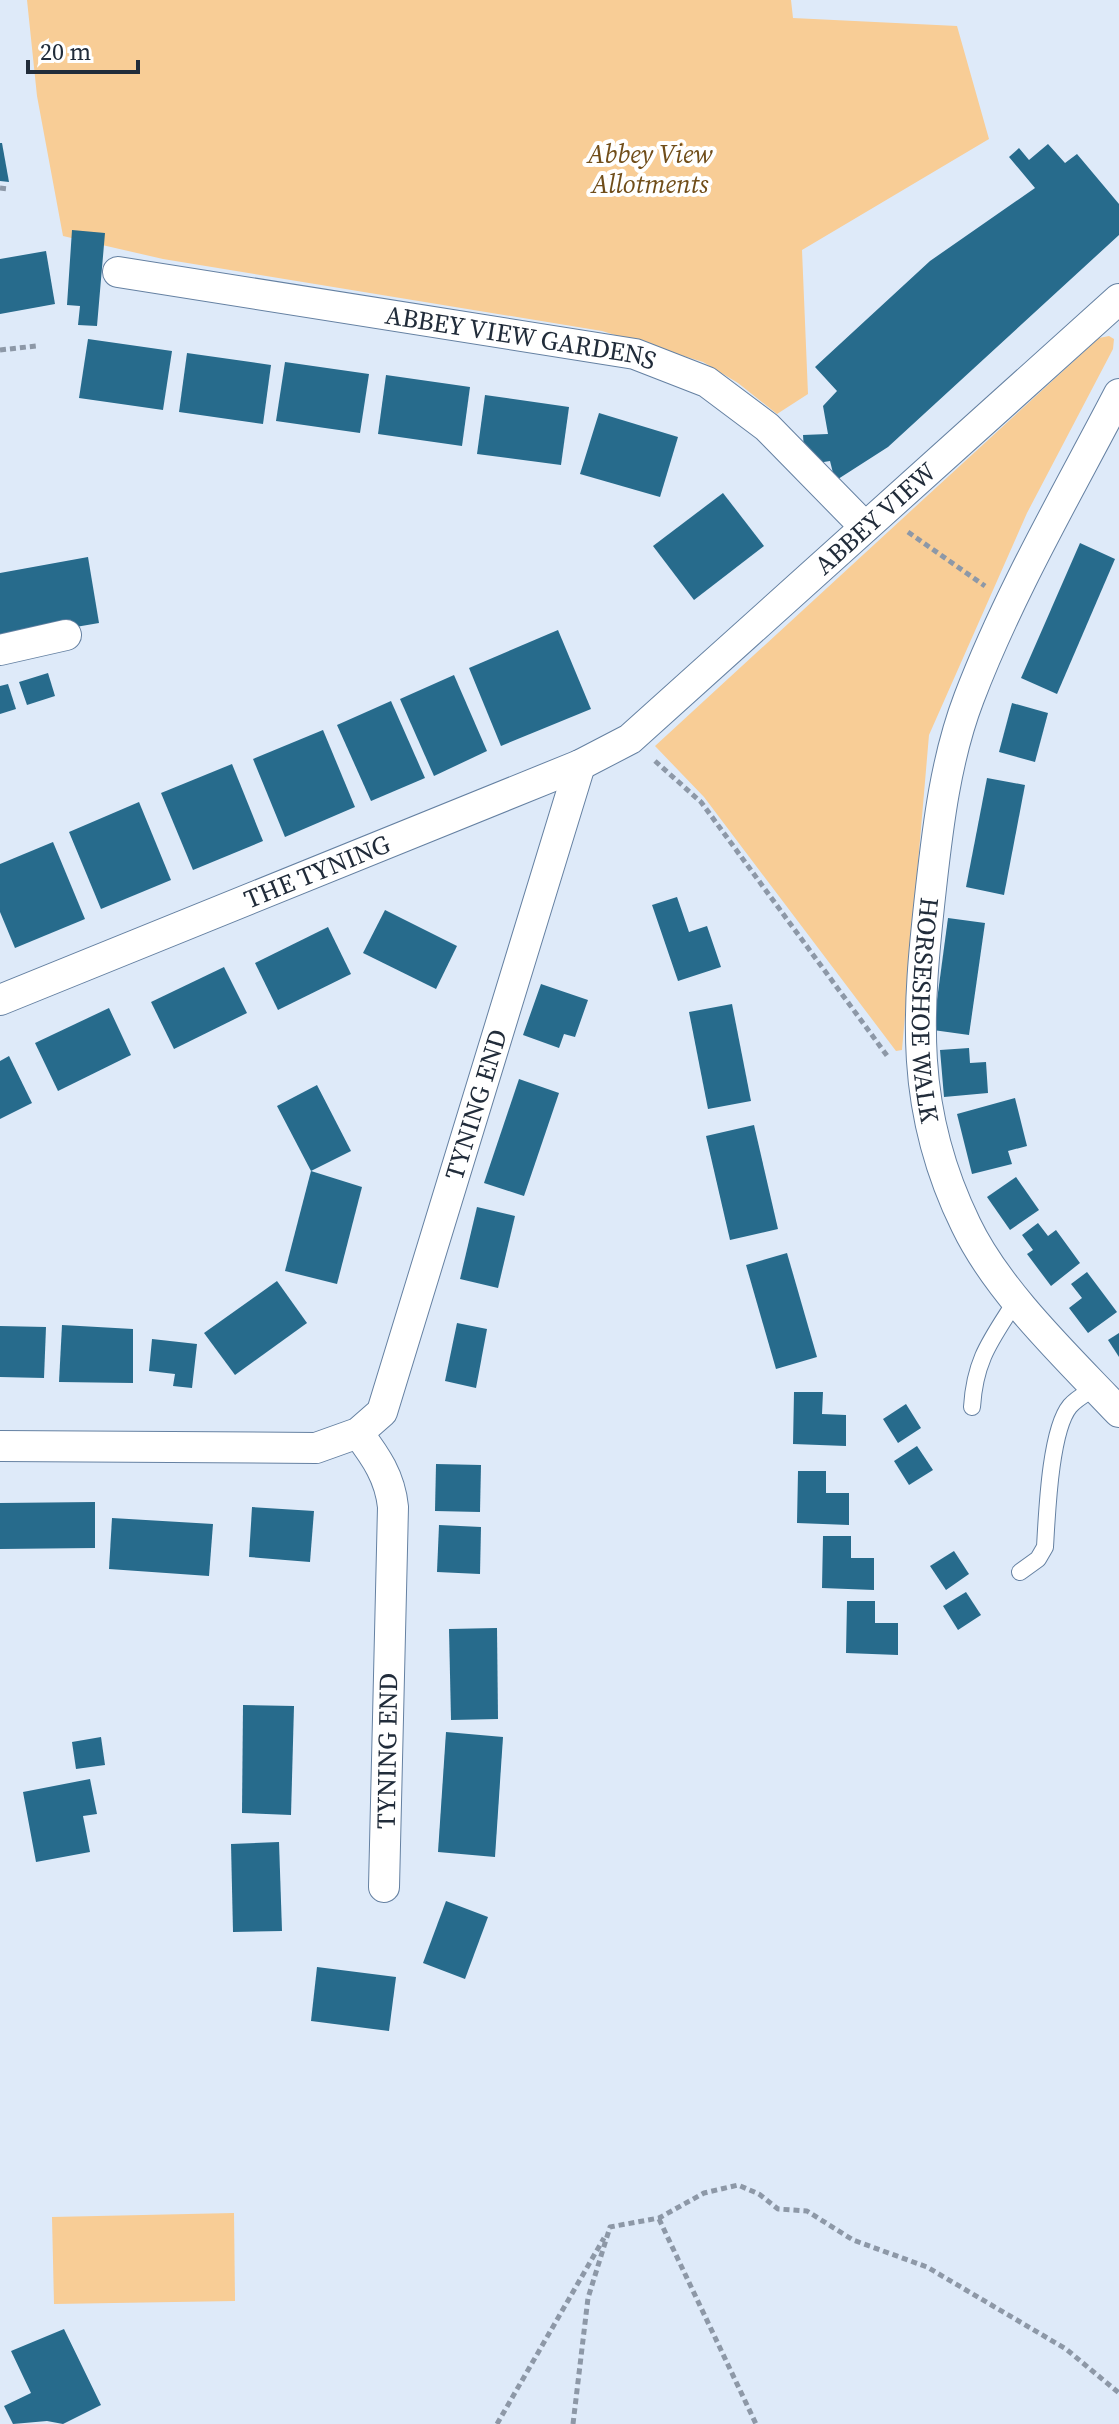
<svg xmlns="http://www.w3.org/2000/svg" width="1119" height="2424" viewBox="0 0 1119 2424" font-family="'Source Serif 4',serif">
  <rect width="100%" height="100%" fill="#deeaf9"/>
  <g fill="#f8cd96">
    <path d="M27,0H791L793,18L957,26L989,139L802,250L808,394L777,414L738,383L703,362L602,331L163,259L63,236L37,96Z"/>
    <path d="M1109,336L1114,339L1113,349L1027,513L929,735L902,1050L896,1051L704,797L655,746L1099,338Z"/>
    <path d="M234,2213L235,2301L54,2304L52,2217Z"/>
  </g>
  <g fill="#276b8c">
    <path d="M0,143H2L9,182L0,181Z"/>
    <path d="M1048,144L1065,163L1077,154L1119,204V235L888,447L835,481L830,461L805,465L803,435L828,434L823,406L837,391L815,367L930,261L1035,188L1009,157L1019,148L1029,160Z"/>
    <path d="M72,230L105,233L97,326L78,325L80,306L67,305Z"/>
    <path d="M46,251L55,304L0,314V259Z"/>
    <path d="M88,339L172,351L163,410L79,398Z"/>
    <path d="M187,353L271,365L263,424L179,412Z"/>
    <path d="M285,362L369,374L360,433L276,421Z"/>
    <path d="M386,375L470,387L462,446L378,434Z"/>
    <path d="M485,395L569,407L561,465L477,454Z"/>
    <path d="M599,413L678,437L660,497L580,474Z"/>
    <path d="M723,493L764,546L694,600L653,546Z"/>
    <path d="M1080,543L1115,559L1057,694L1021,678Z"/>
    <path d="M88,557L99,623L0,640V573Z"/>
    <path d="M558,630L591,709L501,746L469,668Z"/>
    <path d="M48,673L55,696L27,705L19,682Z"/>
    <path d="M454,675L487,751L434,776L400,699Z"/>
    <path d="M8,684L16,709L0,714V686Z"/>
    <path d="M391,701L425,778L371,801L337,725Z"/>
    <path d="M1012,703L1048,713L1035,762L999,752Z"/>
    <path d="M323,730L355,807L285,837L253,759Z"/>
    <path d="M232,764L263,841L193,870L161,793Z"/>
    <path d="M987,778L1025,785L1004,895L966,887Z"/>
    <path d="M139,802L171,880L101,909L69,832Z"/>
    <path d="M53,842L85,919L15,948L0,912V864Z"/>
    <path d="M677,897L689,932L707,926L721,967L678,981L652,905Z"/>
    <path d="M385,910L457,946L436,989L363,953Z"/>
    <path d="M948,918L985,923L969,1035L933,1030Z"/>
    <path d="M328,927L351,974L278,1010L255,963Z"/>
    <path d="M224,967L247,1013L174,1049L151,1002Z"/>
    <path d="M541,984L588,1000L575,1037L564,1034L559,1048L523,1035Z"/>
    <path d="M732,1004L751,1101L708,1109L689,1012Z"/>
    <path d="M109,1008L131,1055L58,1091L35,1043Z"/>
    <path d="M969,1048L970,1063L986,1062L988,1093L944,1097L940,1050Z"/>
    <path d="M9,1056L32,1103L0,1119V1061Z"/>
    <path d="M519,1079L559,1093L524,1196L484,1183Z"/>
    <path d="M317,1085L351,1151L311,1171L277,1106Z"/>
    <path d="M1015,1098L1027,1146L1008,1151L1012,1164L972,1174L957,1114Z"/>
    <path d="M754,1125L778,1229L730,1240L706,1136Z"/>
    <path d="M311,1171L362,1187L337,1284L285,1271Z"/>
    <path d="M1016,1177L1039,1210L1010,1230L987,1197Z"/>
    <path d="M477,1207L515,1216L498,1288L460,1279Z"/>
    <path d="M1038,1223L1048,1236L1056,1230L1080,1263L1051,1286L1027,1254L1033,1250L1022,1235Z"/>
    <path d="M787,1253L817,1357L776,1369L746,1265Z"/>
    <path d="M1087,1272L1117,1312L1088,1333L1069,1308L1082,1298L1071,1284Z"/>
    <path d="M277,1281L307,1323L235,1375L204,1333Z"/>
    <path d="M457,1323L487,1329L476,1388L445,1381Z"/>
    <path d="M62,1325L133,1329V1383L59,1382Z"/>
    <path d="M0,1326L46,1327L44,1378L0,1377Z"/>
    <path d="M1119,1333V1357L1108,1340Z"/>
    <path d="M152,1339L197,1344L192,1388L173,1386L175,1374L149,1371Z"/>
    <path d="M794,1392H823L822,1414L846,1415V1446L793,1444Z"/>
    <path d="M906,1404L921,1428L898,1443L883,1419Z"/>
    <path d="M917,1446L933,1470L909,1485L894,1461Z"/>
    <path d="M436,1464L481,1465L480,1512L435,1511Z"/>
    <path d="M798,1471H826V1493H849V1525L797,1523Z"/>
    <path d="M95,1502V1548L0,1549V1503Z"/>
    <path d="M252,1507L314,1511L310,1562L249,1557Z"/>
    <path d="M112,1518L213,1524L209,1576L109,1569Z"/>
    <path d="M439,1525L481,1527L480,1574L437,1572Z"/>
    <path d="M823,1536H851V1558H874V1590L822,1588Z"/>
    <path d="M954,1551L969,1574L946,1590L930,1566Z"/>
    <path d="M966,1592L981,1615L958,1630L943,1606Z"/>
    <path d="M847,1601H875V1623H898V1655L846,1653Z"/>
    <path d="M497,1628L498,1719L451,1720L449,1629Z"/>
    <path d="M243,1705L294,1706L291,1815L242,1813Z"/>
    <path d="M446,1732L503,1737L495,1857L438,1852Z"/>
    <path d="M101,1737L105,1765L76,1769L72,1742Z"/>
    <path d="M90,1779L97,1814L83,1816L90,1852L36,1862L23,1792Z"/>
    <path d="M279,1842L282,1931L233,1932L231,1844Z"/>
    <path d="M446,1901L488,1917L465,1979L423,1963Z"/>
    <path d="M317,1967L396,1977L389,2031L311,2021Z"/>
    <path d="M64,2329L101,2405L63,2424L47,2421L13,2424L4,2406L31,2393L11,2351Z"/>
  </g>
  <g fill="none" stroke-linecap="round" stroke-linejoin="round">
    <g stroke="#6581a2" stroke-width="18">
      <g id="lane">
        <path d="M972,1407C975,1358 992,1339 1017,1299"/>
        <path d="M1020,1572L1038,1559L1045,1547C1047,1514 1050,1430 1070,1406C1077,1398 1087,1393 1096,1387"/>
      </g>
    </g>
    <g stroke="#6581a2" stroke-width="32">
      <g id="street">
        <path id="s1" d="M118,272L635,354L707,382L767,427L865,527"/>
        <path id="s2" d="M1119,394C1067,494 1009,593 969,698C946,758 938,825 931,888C917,1012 909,1109 966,1225C998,1292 1068,1358 1119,1412"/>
        <path d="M0,650L66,635"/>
        <path id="s3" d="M0,1000L580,765L630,739L1119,299"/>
        <path d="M358,1433C376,1457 390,1477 393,1507L384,1887"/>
        <path id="s4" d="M0,1446L316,1448L358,1433L382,1412L580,765"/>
      </g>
    </g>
    <g stroke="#8d98a7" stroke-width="5" stroke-dasharray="6 4" stroke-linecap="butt">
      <path d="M0,188L9,189"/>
      <path d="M0,350L36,346"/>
      <path d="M908,532L985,586"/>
      <path d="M655,761L701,802L888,1057"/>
      <path d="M659,2219L756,2424"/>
      <path d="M497,2424L604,2238"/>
      <path d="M573,2424L588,2298L610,2227L659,2218L704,2193L738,2185L759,2194L778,2209L807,2211L853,2240L927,2267L1066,2349L1119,2393"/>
    </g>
    <use href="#lane" stroke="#fff" stroke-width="16"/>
    <use href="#street" stroke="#fff" stroke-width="30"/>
  </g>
  <g text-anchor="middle" stroke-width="8" stroke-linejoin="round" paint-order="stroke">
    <g font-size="26" font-style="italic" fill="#704d19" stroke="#fff">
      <text x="650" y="163">Abbey View<tspan x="650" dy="30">Allotments</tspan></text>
    </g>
    <g font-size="26" fill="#212c3a" stroke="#fff">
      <text dy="9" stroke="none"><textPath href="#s1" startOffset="408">ABBEY VIEW GARDENS</textPath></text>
      <text dy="9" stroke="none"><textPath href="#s3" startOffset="1012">ABBEY VIEW</textPath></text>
      <text dy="9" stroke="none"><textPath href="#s3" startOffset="342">THE TYNING</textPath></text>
      <text dy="9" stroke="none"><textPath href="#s2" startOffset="656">HORSESHOE WALK</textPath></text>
      <text dy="9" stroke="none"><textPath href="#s4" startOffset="714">TYNING END</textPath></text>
      <text transform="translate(387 1751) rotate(-89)" y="9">TYNING END</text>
    </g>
  </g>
  <path d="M28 60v12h110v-12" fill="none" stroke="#212c3a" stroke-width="4"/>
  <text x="40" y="60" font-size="24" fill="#212c3a" stroke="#ffffff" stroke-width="6" paint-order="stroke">20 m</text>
</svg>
